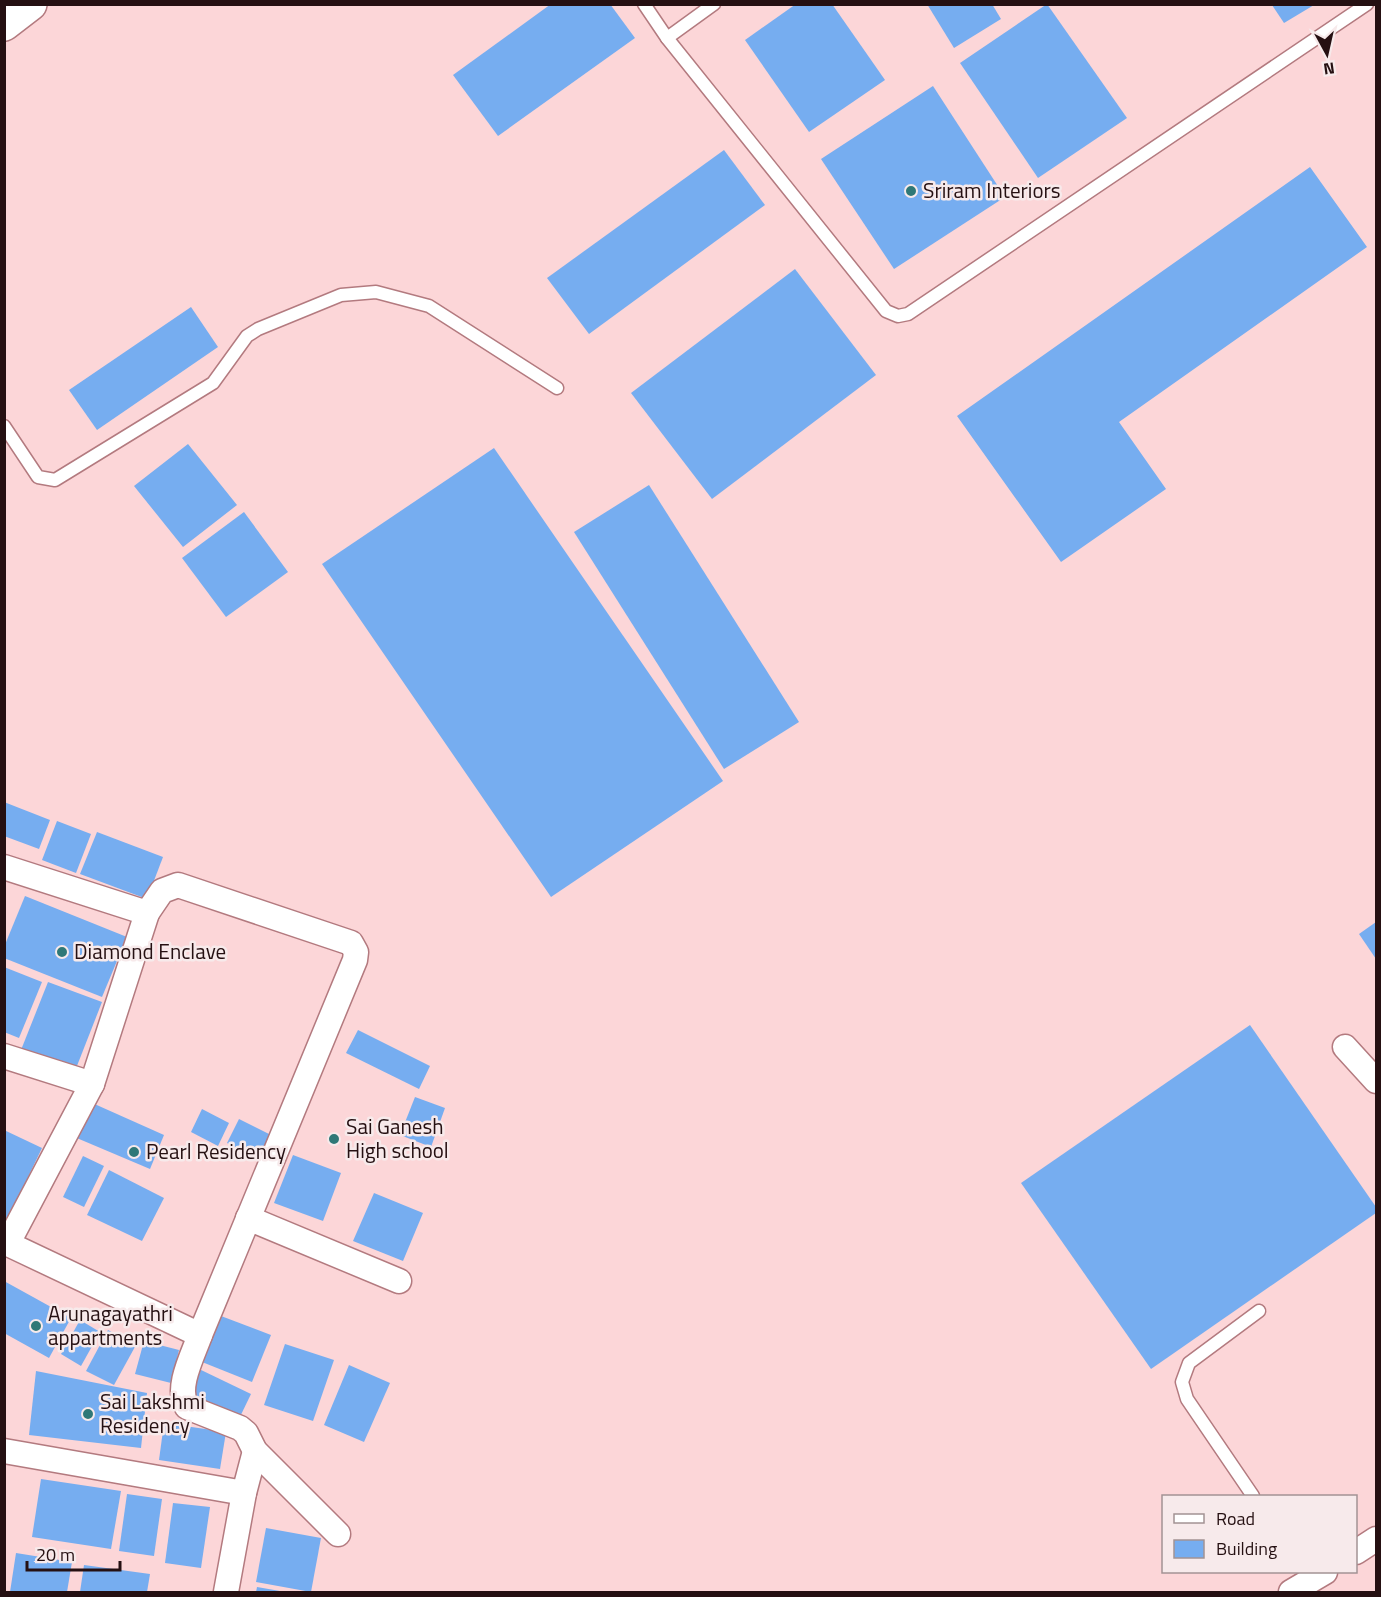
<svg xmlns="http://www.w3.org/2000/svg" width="1381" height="1597" viewBox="0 0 1381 1597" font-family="'Titillium Web',sans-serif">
  <rect width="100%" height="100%" fill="#fcd6d8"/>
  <g fill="#76adf0">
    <path d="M551,4H610L635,38L498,136L453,75Z"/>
    <path d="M796,4H832L885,80L809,132L745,40Z"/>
    <path d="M927,4H992L1001,19L954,48Z"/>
    <path d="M1047,4L1127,118L1038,178L960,63Z"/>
    <path d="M1272,5H1314L1284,23Z"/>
    <path d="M933,86L1005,197L894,269L821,159Z"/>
    <path d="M724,150L765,205L589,334L547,278Z"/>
    <path d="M1310,167L1367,247L1119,422L1166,489L1061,562L957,416Z"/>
    <path d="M795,269L876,375L712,499L631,393Z"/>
    <path d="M191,307L218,347L97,430L69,390Z"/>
    <path d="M188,444L237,505L183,547L134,486Z"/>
    <path d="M494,448L723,781L551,897L322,564Z"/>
    <path d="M649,485L799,722L724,769L574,532Z"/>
    <path d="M244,512L288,572L226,617L182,558Z"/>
    <path d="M4,802L50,820L39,849L4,836Z"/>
    <path d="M57,821L91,834L76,873L42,860Z"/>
    <path d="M97,832L163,857L147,899L80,874Z"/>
    <path d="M25,896L127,937L102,997L4,958V947Z"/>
    <path d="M1376,922V959L1359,934Z"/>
    <path d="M4,967L42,982L19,1038L4,1032Z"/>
    <path d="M48,982L102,1002L75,1071L21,1050Z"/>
    <path d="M1250,1025L1376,1207V1213L1151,1369L1021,1183Z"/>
    <path d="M358,1030L430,1066L419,1089L346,1053Z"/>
    <path d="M415,1097L445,1108L431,1147L400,1135Z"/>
    <path d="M90,1102L164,1135L150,1169L72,1136Z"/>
    <path d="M202,1109L229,1123L218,1146L191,1132Z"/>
    <path d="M239,1119L271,1135L259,1159L227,1143Z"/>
    <path d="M4,1130L42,1148L7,1221L4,1219Z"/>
    <path d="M293,1155L341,1173L323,1221L274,1203Z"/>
    <path d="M83,1156L104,1166L84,1207L63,1197Z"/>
    <path d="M109,1170L164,1198L142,1241L87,1215Z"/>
    <path d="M374,1193L423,1213L403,1261L353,1241Z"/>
    <path d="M4,1281L71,1318L49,1358L4,1333Z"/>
    <path d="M221,1316L271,1335L252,1382L202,1362Z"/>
    <path d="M80,1320L100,1332L81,1366L61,1354Z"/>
    <path d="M108,1330L136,1345L114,1385L86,1371Z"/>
    <path d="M144,1341L179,1350L171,1383L135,1374Z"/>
    <path d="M285,1344L334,1360L313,1421L264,1405Z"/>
    <path d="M349,1365L390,1383L364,1442L324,1425Z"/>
    <path d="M199,1369L251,1394L237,1423L184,1398Z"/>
    <path d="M36,1371L147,1393L141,1448L29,1435Z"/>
    <path d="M164,1423L226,1432L220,1469L159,1460Z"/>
    <path d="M41,1479L121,1491L111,1549L32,1537Z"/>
    <path d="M127,1494L162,1499L154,1556L119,1551Z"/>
    <path d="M173,1503L210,1507L201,1568L165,1563Z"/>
    <path d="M266,1528L321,1538L311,1592L256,1582Z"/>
    <path d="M16,1553L72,1562L67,1592H10Z"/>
    <path d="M84,1565L150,1574L147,1592H80Z"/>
    <path d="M257,1587L280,1591L279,1592H256Z"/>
  </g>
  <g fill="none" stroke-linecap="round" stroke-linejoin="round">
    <g stroke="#b37a7f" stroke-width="15">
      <g id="service">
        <path d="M644,4L667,38L886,311L898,316L908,314L1367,4"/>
        <path d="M667,38L714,4"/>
        <path d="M4,426L38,477L55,480L213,383L247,336L258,329L341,295L376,292L429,306L557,388"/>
        <path d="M1253,1496L1187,1399L1182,1382L1189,1363L1259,1311"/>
      </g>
    </g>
    <g stroke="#b37a7f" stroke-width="27">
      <g id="minor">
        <path d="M4,867L147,913L92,1084L8,1243"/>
        <path d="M1345,1047L1376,1081"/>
        <path d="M4,1056L92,1084"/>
        <path d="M248,1218L399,1281"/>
        <path d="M4,1242L200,1335L355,960L356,952L351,943L178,885L162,891L147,913"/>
        <path d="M200,1335C193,1355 175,1388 187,1407L240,1428L246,1433L255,1451L338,1534"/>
        <path d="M4,1451L244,1493"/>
        <path d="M1356,1552L1376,1539"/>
        <path d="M226,1592L244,1493L255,1451"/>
        <path d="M1291,1592L1325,1572"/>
      </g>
    </g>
    <g stroke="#b37a7f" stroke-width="36">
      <path id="secondary" d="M4,24L30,4"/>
    </g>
    <use href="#service" stroke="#fff" stroke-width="12"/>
    <use href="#minor" stroke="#fff" stroke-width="24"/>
    <use href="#secondary" stroke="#fff" stroke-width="33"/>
  </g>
  <g fill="#2f7877" stroke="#f7eaeb" stroke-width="2">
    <circle cx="911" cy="191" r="6"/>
    <circle cx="62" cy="952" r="6"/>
    <circle cx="334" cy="1139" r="6"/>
    <circle cx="134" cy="1152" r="6"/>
    <circle cx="36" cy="1326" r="6"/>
    <circle cx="88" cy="1414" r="6"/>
  </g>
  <g text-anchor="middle" stroke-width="5" stroke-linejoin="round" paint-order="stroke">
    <g font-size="21" fill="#251012" stroke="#f7eaeb" text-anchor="start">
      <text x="923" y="198">Sriram Interiors</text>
      <text x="74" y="959">Diamond Enclave</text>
      <text x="346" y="1134">Sai Ganesh<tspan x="346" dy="24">High school</tspan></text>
      <text x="146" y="1159">Pearl Residency</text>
      <text x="48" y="1321">Arunagayathri<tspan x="48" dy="24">appartments</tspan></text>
      <text x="100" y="1409">Sai Lakshmi<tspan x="100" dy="24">Residency</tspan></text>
    </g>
  </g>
  <rect width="1381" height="1597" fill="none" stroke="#251012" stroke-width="12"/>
  <rect x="1162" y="1495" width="195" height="78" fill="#f7eaeb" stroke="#a39394" stroke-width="1.5"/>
  <rect x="1174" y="1514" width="30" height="9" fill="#ffffff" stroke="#a39394" stroke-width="1.5"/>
  <text x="1216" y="1525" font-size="18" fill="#251012">Road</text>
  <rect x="1174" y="1540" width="30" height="18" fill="#76adf0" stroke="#a39394" stroke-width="1.5"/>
  <text x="1216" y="1555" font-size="18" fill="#251012">Building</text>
  <g transform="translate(1327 54) rotate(172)" stroke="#f7eaeb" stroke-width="4.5" paint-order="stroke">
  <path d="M0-4.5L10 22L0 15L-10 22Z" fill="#251012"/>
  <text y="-9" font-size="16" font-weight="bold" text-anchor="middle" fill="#251012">N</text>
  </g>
  <path d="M27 1561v9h93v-9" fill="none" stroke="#251012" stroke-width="3"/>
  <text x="36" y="1561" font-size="18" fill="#251012" stroke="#f7eaeb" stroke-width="4.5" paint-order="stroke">20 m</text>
</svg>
